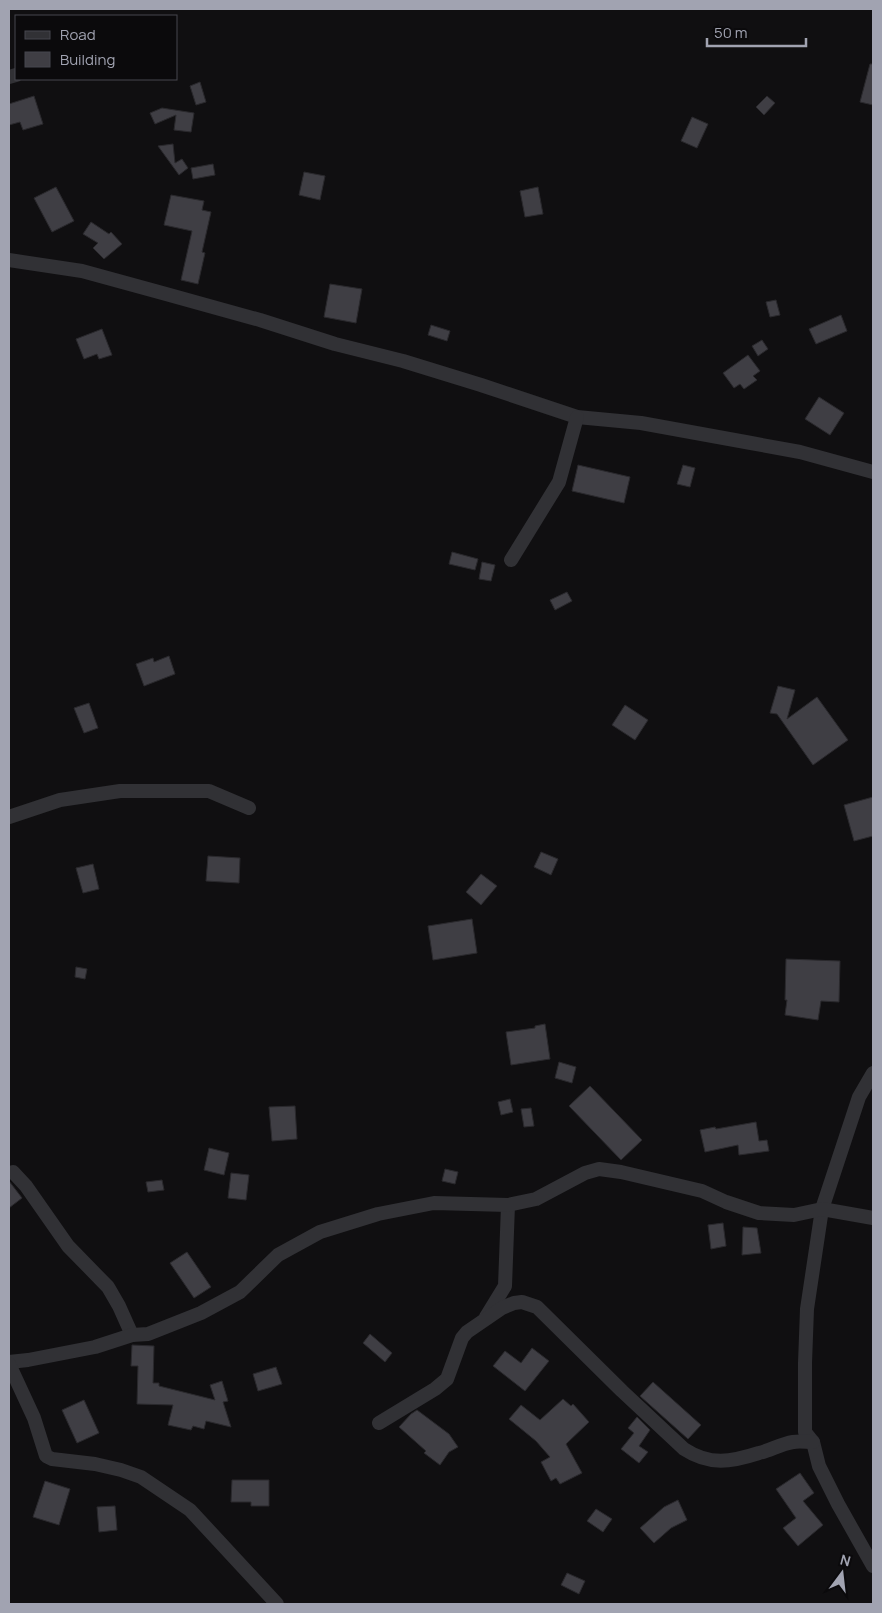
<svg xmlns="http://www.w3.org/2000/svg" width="882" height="1613" viewBox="0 0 882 1613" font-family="Manrope,sans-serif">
  <rect width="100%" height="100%" fill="#100f11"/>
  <g fill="#3f3e44" stroke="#2a292d">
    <path d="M870,64H873V105L860,102Z"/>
    <path d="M200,82L206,102L196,105L190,86Z"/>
    <path d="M34,96L43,124L23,130L20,122L9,125V104Z"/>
    <path d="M767,96L775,103L764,115L756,107Z"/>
    <path d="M162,108L194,113L191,132L174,130L176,115L155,124L150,113Z"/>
    <path d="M692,117L708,124L697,148L681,141Z"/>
    <path d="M173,144L175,163L182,159L188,168L179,175L158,146Z"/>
    <path d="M213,164L215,175L193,179L191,168Z"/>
    <path d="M304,172L325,176L320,200L299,195Z"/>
    <path d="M56,187L74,221L52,232L34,198Z"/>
    <path d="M538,187L543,214L525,217L520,191Z"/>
    <path d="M171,195L204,201L202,210L211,212L202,252L205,253L198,284L181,280L192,231L164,225Z"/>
    <path d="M91,222L109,234L111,232L122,244L104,259L93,248L98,243L83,234Z"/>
    <path d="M330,284L362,289L356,323L324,317Z"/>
    <path d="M776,300L780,315L770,317L766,302Z"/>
    <path d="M841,315L847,331L816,344L809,329Z"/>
    <path d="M431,325L450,331L447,341L428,335Z"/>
    <path d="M102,329L112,355L99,359L97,354L84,359L76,339Z"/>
    <path d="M762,340L768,349L758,356L752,346Z"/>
    <path d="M748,355L760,371L753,376L757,380L744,389L740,384L734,388L723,373Z"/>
    <path d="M819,397L844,413L830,435L805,419Z"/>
    <path d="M578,465L630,477L624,503L572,491Z"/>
    <path d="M683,465L695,468L690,487L677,484Z"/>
    <path d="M452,552L478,559L475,570L449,564Z"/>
    <path d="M482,562L495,565L491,581L479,579Z"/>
    <path d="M567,592L572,601L555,610L550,600Z"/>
    <path d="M169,656L175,674L144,686L136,664L153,658L154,662Z"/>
    <path d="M778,686L795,690L787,719L817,697L848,740L813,765L777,714L770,713Z"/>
    <path d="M89,703L98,728L84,733L74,708Z"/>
    <path d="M625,705L648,720L635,740L612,725Z"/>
    <path d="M873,797V836L854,841L844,805Z"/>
    <path d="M541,852L558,859L551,875L534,867Z"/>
    <path d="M208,856L240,858L239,883L206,881Z"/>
    <path d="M93,864L99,889L83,893L76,868Z"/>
    <path d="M481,874L497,886L481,905L466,892Z"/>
    <path d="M472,919L477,953L433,960L428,926Z"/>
    <path d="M786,959L840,961L839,1002L821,1001L818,1020L785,1015L787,1000H785Z"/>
    <path d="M76,967L87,969L85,979L75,977Z"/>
    <path d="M545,1024L550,1059L511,1065L506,1032L535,1028V1026Z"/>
    <path d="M559,1062L576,1067L572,1083L555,1078Z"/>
    <path d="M590,1086L642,1140L621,1160L569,1106Z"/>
    <path d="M510,1099L513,1112L501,1115L498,1102Z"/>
    <path d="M295,1106L297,1139L272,1141L269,1107Z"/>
    <path d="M531,1108L534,1126L524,1127L521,1109Z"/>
    <path d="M756,1122L759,1141L767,1140L769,1151L739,1155L738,1145L705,1152L700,1130L715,1127L716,1129Z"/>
    <path d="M209,1148L229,1153L224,1175L204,1170Z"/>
    <path d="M445,1169L458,1172L455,1184L442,1181Z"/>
    <path d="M231,1173L249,1175L246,1200L228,1198Z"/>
    <path d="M162,1180L164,1190L148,1192L146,1182Z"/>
    <path d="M9,1181L22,1198L9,1208Z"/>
    <path d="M723,1223L726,1246L711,1249L708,1225Z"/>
    <path d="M743,1227L757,1228L761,1253L742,1255Z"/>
    <path d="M187,1252L211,1287L194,1298L170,1263Z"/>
    <path d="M370,1334L392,1353L385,1362L363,1343Z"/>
    <path d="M132,1345L154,1346L153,1383H159V1386L215,1400L210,1385L222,1381L228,1401L223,1402L231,1427L206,1421L204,1429L193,1426L191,1430L168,1425L173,1405L137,1404L138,1366H131Z"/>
    <path d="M532,1348L549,1361L525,1391L493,1366L505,1351L521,1363Z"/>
    <path d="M276,1367L282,1384L258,1391L253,1374Z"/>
    <path d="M653,1382L701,1425L688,1439L640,1396Z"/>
    <path d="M563,1399L571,1406L573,1404L589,1422L566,1444L582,1473L560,1484L556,1478L551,1481L541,1462L550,1457L536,1441L509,1419L521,1405L540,1420Z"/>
    <path d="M84,1400L99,1433L77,1443L62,1410Z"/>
    <path d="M417,1410L449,1434L458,1447L449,1452L440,1465L424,1453L426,1451L399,1427L411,1414Z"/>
    <path d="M637,1417L650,1430L639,1446L648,1452L639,1463L621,1449L634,1433L628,1428Z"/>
    <path d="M800,1473L814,1493L803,1501L823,1525L798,1546L783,1528L796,1518L776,1489Z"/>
    <path d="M232,1480H269V1506H251V1502H231Z"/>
    <path d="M45,1481L70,1489L59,1525L33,1517Z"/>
    <path d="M678,1500L687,1520L671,1528L654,1543L640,1528L664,1507Z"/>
    <path d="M115,1506L117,1530L99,1532L97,1507Z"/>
    <path d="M596,1509L612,1519L603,1532L587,1521Z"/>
    <path d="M567,1573L585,1581L579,1594L561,1585Z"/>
  </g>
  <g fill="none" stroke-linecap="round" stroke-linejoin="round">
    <g stroke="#313135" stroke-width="14">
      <path d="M9,77L16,75"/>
      <path d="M9,260L82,271L166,294L260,320L335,344L403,361L481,385L577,417L641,423L751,443L800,452L873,472"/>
      <path d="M511,560L559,482L577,417"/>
      <path d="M9,817L60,800L120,791H209L249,808"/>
      <path d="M873,1073L859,1097L822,1209L807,1309L805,1363V1432L813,1442L819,1466L838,1504L873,1566"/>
      <path d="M13,1172L26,1186L68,1246L108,1287L119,1306L132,1335"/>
      <path d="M486,1317L505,1286L508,1205"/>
      <path d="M9,1362L28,1360L95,1347L132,1335L148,1334L201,1313L240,1292L278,1255L320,1232L378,1214L434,1203L508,1205L536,1199L585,1173L599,1169L621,1172L702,1191L726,1202L759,1213L794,1215L822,1209L873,1218"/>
      <path d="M9,1364L34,1418L46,1456L52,1459L95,1464L121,1470L141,1477L190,1510L277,1604"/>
      <path d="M379,1423L435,1389L447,1379L462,1338L467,1332L502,1308L514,1303L522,1302L537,1307L622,1391L684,1449C710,1466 731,1462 759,1453C771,1450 781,1444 793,1442C799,1441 806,1442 813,1442"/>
    </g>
  </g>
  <rect width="882" height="1613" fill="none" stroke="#a1a3b1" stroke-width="20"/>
  <rect x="15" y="15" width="162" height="65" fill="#0b0a0c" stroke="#47474e"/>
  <rect x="25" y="31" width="25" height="8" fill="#313135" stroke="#47474e"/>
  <text x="60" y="40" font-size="15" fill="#a1a3b1">Road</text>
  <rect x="25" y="52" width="25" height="15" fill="#3f3e44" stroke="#47474e"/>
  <text x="60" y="65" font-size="15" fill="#a1a3b1">Building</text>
  <g transform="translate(842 1573) rotate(15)" stroke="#0b0a0c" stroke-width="4" paint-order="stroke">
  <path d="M0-4L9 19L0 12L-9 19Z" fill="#a1a3b1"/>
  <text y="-8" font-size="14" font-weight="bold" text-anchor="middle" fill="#a1a3b1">N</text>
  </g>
  <path d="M707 38v8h99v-8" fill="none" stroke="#a1a3b1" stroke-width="2.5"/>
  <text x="714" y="38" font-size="15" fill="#a1a3b1" stroke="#0b0a0c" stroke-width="4" paint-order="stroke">50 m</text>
</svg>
